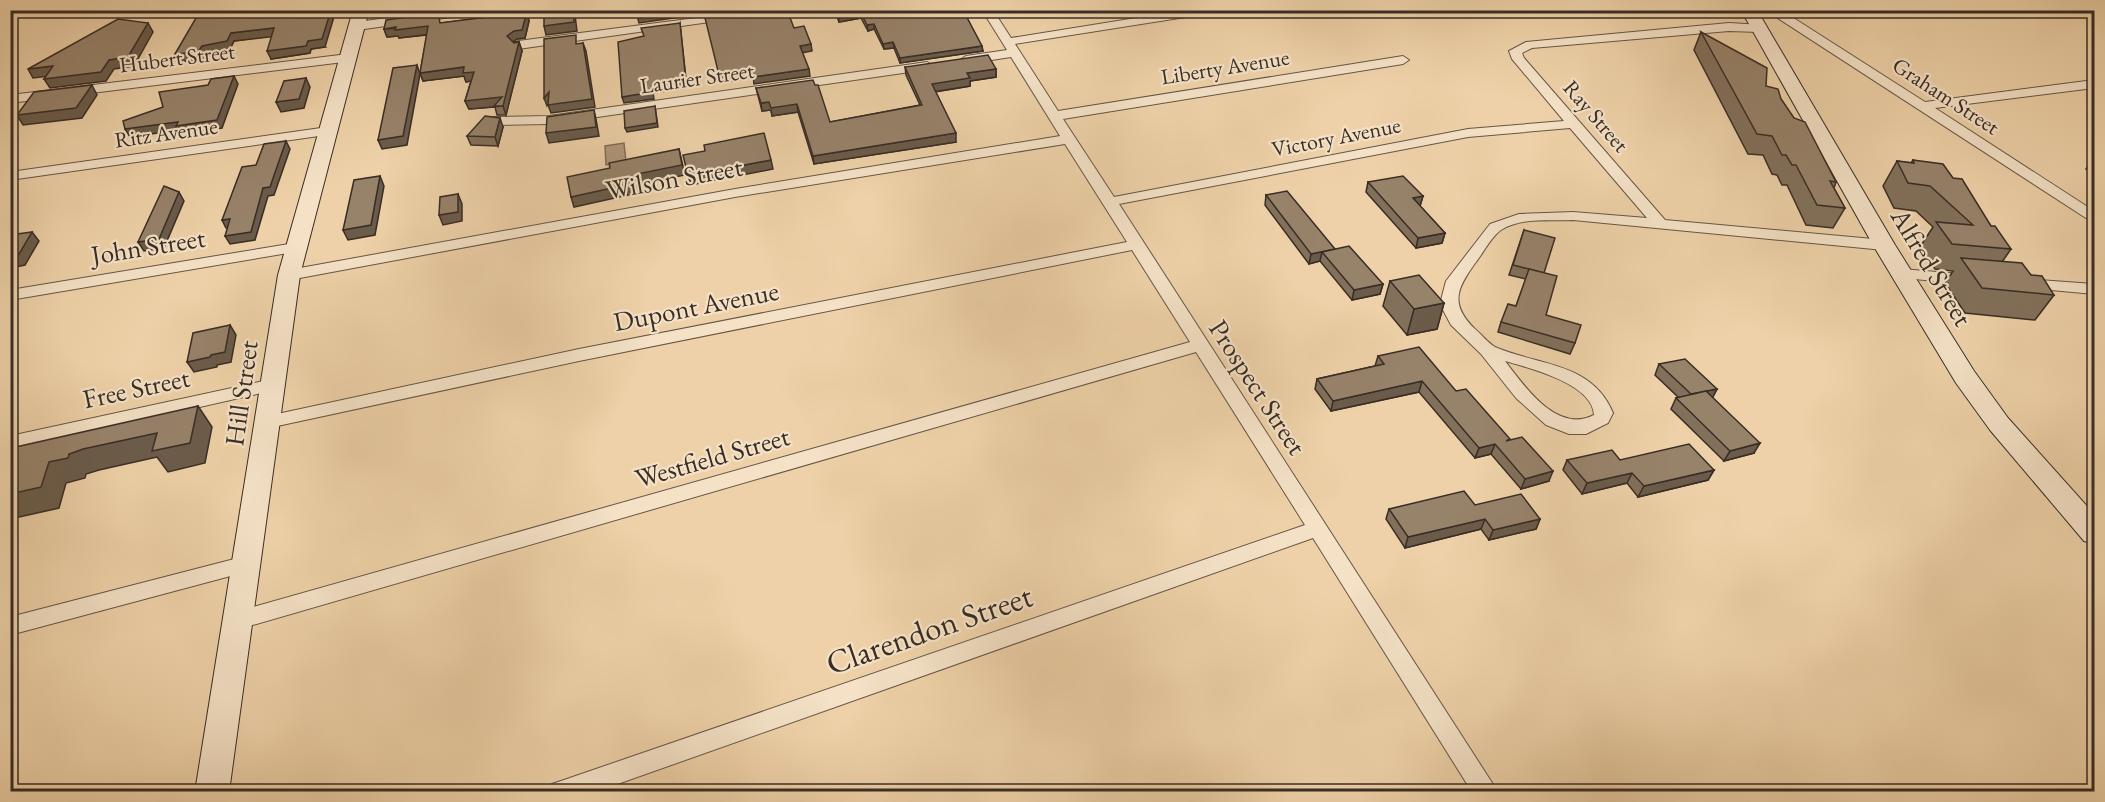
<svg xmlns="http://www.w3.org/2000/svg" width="2105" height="802" font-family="'EB Garamond',serif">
<rect width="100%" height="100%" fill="#eed1a8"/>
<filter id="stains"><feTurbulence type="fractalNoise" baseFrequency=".00333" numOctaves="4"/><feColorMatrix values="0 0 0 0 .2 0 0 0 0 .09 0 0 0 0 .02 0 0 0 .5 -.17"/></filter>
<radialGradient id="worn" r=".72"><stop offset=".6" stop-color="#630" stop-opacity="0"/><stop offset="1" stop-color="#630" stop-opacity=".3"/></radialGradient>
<path fill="#b0997c" stroke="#806e5a" stroke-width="1.5" d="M624,143L626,162L606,165L605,146Z"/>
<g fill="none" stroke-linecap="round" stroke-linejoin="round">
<g stroke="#665646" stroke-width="2">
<g id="street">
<path d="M449,10H485L480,13L357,30L351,26L357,22Z"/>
<path d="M982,10H993L1011,38L1186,10H1216L1211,13L1015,44L1058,111L1403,56L1409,60L1403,64L1063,119L1114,197L1468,129L1564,121L1512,59L1509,51L1526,42L1729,23L1763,25L1765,28L1759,32L1729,31L1532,48L1522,53L1524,58L1665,220L1884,240L1892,245L1884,250L1573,220C1551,221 1521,217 1501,230C1492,236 1483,253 1476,262C1457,288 1449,304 1475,329C1481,334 1488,343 1495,347C1539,366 1592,362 1613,413L1608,423L1586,434H1569L1546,425L1516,398L1481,354L1451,325L1443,310L1441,300L1446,281L1490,224L1519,214L1573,212L1647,218L1570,128L1468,137L1119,204L1498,792H1472L1313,538L595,792H549L552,784L561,781L1305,525L1196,352L239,629L231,626L228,620L231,614L239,611L1190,342L1132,250L579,361L268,428L262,427L259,422L262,417L268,416L579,349L1127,242L1065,144L735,197L289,280L281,275L289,270L735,189L1060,136L1011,57L966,64L960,60L966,56L1007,50ZM1505,361C1530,368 1593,384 1594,415C1557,434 1525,387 1505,361Z"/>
<path d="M1769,10H1821L1792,17L1925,102L2094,80V88L1935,108L2094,211V221L2089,220L1776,17Z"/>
<path d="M727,14L733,17L731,19L518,49L512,45L518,41Z"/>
<path d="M348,54L354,58L352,61L10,103V95Z"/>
<path d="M927,62L933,66L931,69L549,124L492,125L485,121L492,117L549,116Z"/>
<path d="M328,127L335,131L333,134L10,180V172Z"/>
<path d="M295,243L300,245L303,248L300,251L10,300V290Z"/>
<path d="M1902,269L1972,275L1980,280L1972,285L1896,277L1894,274Z"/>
<path d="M2026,279L2094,284V294L2020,287L2018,284L2020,281Z"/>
<path d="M273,379L279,381L282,385L279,389L10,450V436Z"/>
<path d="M246,556L253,558L256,564L253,570L10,635V617Z"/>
</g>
</g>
<g stroke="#382d26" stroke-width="2">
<g id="secondary">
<path d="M353,10H369L300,275L229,792H195L278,275Z"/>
<path d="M1741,10H1757L1895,245L1974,371L2008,418L2094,514V544L2084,541L1990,430L1956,383L1873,245Z"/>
</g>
</g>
<use href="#street" fill="#f4e1c6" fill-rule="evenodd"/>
<use href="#secondary" fill="#f4e1c6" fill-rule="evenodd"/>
</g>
<g fill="#82705b" stroke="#382d26" stroke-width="1.5">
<path d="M218,10H247L246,12L325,47L311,49L310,53L271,59L272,36L234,41L230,49L206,53L202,59L179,62L225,14Z"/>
<path d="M834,10H963L983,51L900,63L894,48L884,49L874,29L868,31L861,18L839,22Z"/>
<path d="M527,12L529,21L525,38L517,39L513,42H519L522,51L506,115H497L495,107L469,109L465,101L471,81L466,82L464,76L423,81L420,73L427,35L399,38L398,36L387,37L384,29L441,23Z"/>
<path d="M1701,32L1781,99L1836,182L1834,188L1845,208L1833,228L1806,225L1787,185H1782L1777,175L1772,174L1763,155L1748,154L1694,50Z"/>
<path d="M905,67L996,69V77L970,81V86L935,92L956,142L814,164L798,112L772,116L771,110L762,111L756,88L830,122L920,105L906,75Z"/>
<path d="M503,127L498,146L471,145L467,136Z"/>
<path d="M2094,156V174L2086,169Z"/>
<path d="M1913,160L1953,178L1991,226L2011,249L2002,262L2031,275L2054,295L2035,320L1965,313L1945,283L1953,271L1935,269L1920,247L1933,227L1916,211L1894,208L1883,186L1897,161L1911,163Z"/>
<path d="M1368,182L1423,196L1420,206L1445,233L1442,243L1416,248L1366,192Z"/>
<path d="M1266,195L1335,249L1383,284L1380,294L1352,300L1320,261L1309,264L1265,205Z"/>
<path d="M1524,230L1544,273L1546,315L1575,343L1570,354L1498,332L1501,322L1516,306L1526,279L1509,275Z"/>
<path d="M1390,281L1444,303L1437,329L1407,335L1383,306Z"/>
<path d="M1378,356L1456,391L1510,440L1549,481L1521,489L1491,454L1475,458L1419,392L1331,411L1315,389L1317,379L1375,366Z"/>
<path d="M1659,364L1717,389L1712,398L1754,453L1724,461L1671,409L1676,398H1679L1655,375Z"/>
<path d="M1567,460H1620L1714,470L1708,480L1638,497L1627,483L1582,494L1563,470Z"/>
<path d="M1475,505L1540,519L1536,529L1489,540L1481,529L1405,548L1386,519L1389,509Z"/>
</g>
<g fill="#6a5b4a" stroke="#382d26" stroke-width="1.5">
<path d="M331,10H336L325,47L311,49L310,53L271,59L267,51L308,41Z"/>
<path d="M391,10H437L392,15Z"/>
<path d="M573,10H574L575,15L577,31L546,35L544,26Z"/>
<path d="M674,10H679L680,17L639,23L637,15Z"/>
<path d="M702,10H729L703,14Z"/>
<path d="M527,12L529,21L525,38L517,39L510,44L507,36Z"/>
<path d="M861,13V18L839,22V16Z"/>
<path d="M148,23L153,32L134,66L114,69L106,81L50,88L44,79L109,60Z"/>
<path d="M680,23L687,88L653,93L654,99L624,103L622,97L652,86Z"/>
<path d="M874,24V29L868,31L867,25Z"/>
<path d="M428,26L431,34L399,38L398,36L387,37L384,29Z"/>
<path d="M274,28L278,36L234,41L230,49L206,53L202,59L179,62L175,54L202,46L231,33Z"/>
<path d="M519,42L522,51L506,115L503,106L469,109L465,101Z"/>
<path d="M893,42L894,48L884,49L883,44Z"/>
<path d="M583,43L586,51L595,107L551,113L548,105Z"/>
<path d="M811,44L812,51L801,53L800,46Z"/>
<path d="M982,46L983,51L900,63V58Z"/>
<path d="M417,65L420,74L407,145L382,149L378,140Z"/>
<path d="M53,66L59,75L33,78L28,69Z"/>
<path d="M464,67L474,72L477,80L466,82L464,76L423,81L420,73Z"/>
<path d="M809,69L810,76L754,84L753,77Z"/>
<path d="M996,69V77L970,81V86L932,92V84L967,73Z"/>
<path d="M751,71L752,78L721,83L719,75Z"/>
<path d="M234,76L238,84L222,128L181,134L179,130L130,137L125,129Z"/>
<path d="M306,78L310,87L304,108L281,112L276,102Z"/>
<path d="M92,85L97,95L82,118L23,125L17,115Z"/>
<path d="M549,92L552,101L547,106L544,98Z"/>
<path d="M769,102L797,104L798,112L772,116L771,110L762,111L761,103Z"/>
<path d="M655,106L658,127L627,132L625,128Z"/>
<path d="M594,110L596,119L599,136L549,143L546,133Z"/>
<path d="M500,118L503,127L498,146L495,137Z"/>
<path d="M956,133V142L814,164L813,156Z"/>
<path d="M286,141L290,149L274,195L268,196L255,240L230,244L225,236L263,188Z"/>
<path d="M679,149L685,175L640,184L642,192L574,207L571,197L637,174Z"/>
<path d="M771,160L773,169L691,185L688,176Z"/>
<path d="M380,176L384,186L375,235L348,240L343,230Z"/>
<path d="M179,192L184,201L164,248L144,251L138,242Z"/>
<path d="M458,194L462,204V221L443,225L439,215Z"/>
<path d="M1423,196L1420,206L1413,198Z"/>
<path d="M230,219L235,227L226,228L222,220Z"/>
<path d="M32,232L39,241L25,265L10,268V257Z"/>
<path d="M1445,233L1442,243L1416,248L1418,238Z"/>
<path d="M1335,249L1322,252L1320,261L1309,264L1311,254Z"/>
<path d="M1383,284L1380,294L1352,300L1354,290Z"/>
<path d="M1444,303L1437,329L1407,335L1414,309Z"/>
<path d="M230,325L236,335L231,362L217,365V367L194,372L187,362L211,355Z"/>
<path d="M10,381L17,389L10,408Z"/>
<path d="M1422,381L1419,392L1331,411L1333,401Z"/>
<path d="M1717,389L1712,399L1691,394Z"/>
<path d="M198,406L212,427L205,463L168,472L157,457L99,470L86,474L85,478L66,483L59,508L10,519V494L49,462L69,454Z"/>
<path d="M1760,443L1754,453L1724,461L1730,451Z"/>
<path d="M1495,444L1491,454L1475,458L1479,448Z"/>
<path d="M1714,470L1708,480L1638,497L1644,486Z"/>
<path d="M1553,471L1549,481L1521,489L1525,479Z"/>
<path d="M1632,473L1627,483L1582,494L1587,483Z"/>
<path d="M1485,519L1481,529L1405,548L1408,537Z"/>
<path d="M1540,519L1536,529L1489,540L1493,530Z"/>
</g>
<g fill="#97826a" stroke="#382d26" stroke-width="1.5">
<path d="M230,10H241V13L259,10H331L322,39L308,41L306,46L267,51L274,28L231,33L227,41L202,46L198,52L175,54L196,18L234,12Z"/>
<path d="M544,10H573L574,22L544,26Z"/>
<path d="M636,10H674L637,15Z"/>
<path d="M761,10H787L794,28L804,26L811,44L800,46L809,69L753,77L751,71L719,75L705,18Z"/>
<path d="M836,10H963L982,46L900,58L893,42L883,44L874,24L867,25L861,13L839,16Z"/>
<path d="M527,12L522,30L514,31L507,36L514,43L519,42L503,106H494L502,97L465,101L474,72L463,73L464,67L420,73L428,26L395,30L396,27L384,29L386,20L438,13L440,23Z"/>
<path d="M118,19L148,23L128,57L109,60L101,72L44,79L53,66L28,69Z"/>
<path d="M680,23L686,82L652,86V92L622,97L618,42L644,36L641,28Z"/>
<path d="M1701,32L1767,68L1766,86L1778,89L1781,99L1794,118L1805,122L1836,182L1830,181L1845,208L1817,205L1796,165H1792L1786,155H1782L1772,136L1757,134Z"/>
<path d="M576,35V44L583,43L592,99L548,105L549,92L544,98V39Z"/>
<path d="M988,55L996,69L967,73L970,78L932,84L956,133L813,156L797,104L771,108L769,102L761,103L756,88L813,80L815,85H818L830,122L922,105L905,67Z"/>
<path d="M417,65L403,136L378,140L393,68Z"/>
<path d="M234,76L217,120L176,126L178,122L125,129L123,121L163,107L159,92L208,85L211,79Z"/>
<path d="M306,78L299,99L276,102L284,81Z"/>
<path d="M92,85L76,108L17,115L34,92Z"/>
<path d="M655,106L657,123L625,128L624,111Z"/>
<path d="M594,110L596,127L546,133L547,117Z"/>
<path d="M485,116L500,118L495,137L467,136Z"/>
<path d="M764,133L771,160L688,176L683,155L705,151L704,145Z"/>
<path d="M286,141L270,187L263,188L251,232L225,236L230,219L222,220L242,167L256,165L264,144Z"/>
<path d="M679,149L682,165L637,174L639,182L571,197L567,177L610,168L609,163Z"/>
<path d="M1913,160L1943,164L1953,178L1962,179L1991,226H1995L2011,249L1952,244L1936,222L1973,225L1930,186L1908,183L1897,161L1914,163Z"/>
<path d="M380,176L371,225L343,230L354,180Z"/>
<path d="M1403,176L1423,196L1413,198L1445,233L1418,238L1368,182Z"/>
<path d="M164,186L179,192L159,239L138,242Z"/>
<path d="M1287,191L1335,249L1311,254L1266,195Z"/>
<path d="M458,194V212L439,215L440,197Z"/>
<path d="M1524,230L1555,238L1544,273L1513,265Z"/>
<path d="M32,232L18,256L10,257V235Z"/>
<path d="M1349,246L1383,284L1354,290L1322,252Z"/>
<path d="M1961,258L2022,263L2031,275L2042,276L2054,295L1982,288Z"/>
<path d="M1529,269L1557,276L1546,315L1581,325L1575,343L1501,322L1508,304L1516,306Z"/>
<path d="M1419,275L1444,303L1414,309L1390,281Z"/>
<path d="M230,325L225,352L211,355L210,357L187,362L193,333Z"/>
<path d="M1419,347L1456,391L1466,389L1510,439L1506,441L1522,437L1553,471L1525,479L1495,444L1479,448L1422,381L1333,401L1317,379L1384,364L1378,356Z"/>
<path d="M1685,359L1717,389L1691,394L1659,364Z"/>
<path d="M1706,391L1760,443L1730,451L1676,398Z"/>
<path d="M198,406L190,443L152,451L157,433L83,449L69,454L68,458L49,462L41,487L10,494V461L16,447Z"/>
<path d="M1689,444L1714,470L1644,486L1632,473L1587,483L1567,460L1612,450L1620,460Z"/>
<path d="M1464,491L1475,505L1521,494L1540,519L1493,530L1485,519L1408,537L1389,509Z"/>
</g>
<g text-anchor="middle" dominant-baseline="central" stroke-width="4.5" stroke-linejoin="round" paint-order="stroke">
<g font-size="22" fill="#382d26" stroke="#f4e1c6">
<text transform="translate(177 58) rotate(-7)">Hubert Street</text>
<text transform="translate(1225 67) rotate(-9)">Liberty Avenue</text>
<text transform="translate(697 78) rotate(-8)">Laurier Street</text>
<text transform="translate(1946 96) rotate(33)">Graham Street</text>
<text transform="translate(1596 116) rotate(49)">Ray Street</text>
<text transform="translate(166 133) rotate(-8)">Ritz Avenue</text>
<text transform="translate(1336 137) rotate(-11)">Victory Avenue</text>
</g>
<g font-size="27" fill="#382d26" stroke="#f4e1c6">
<text transform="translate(674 178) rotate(-10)">Wilson Street</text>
<text transform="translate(148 246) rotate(-9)">John Street</text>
<text transform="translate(1932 267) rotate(59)">Alfred Street</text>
<text transform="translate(696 306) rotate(-11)">Dupont Avenue</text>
<text transform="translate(1258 387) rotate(57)">Prospect Street</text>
<text transform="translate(136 388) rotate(-12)">Free Street</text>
<text transform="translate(241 393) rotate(-82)">Hill Street</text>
<text transform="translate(712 457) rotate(-16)">Westfield Street</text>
</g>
<g font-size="33" fill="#382d26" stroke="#f4e1c6">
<text transform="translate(929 629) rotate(-19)">Clarendon Street</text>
</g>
</g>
<rect width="2105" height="802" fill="none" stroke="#eed1a8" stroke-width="36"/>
<rect x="12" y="12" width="2081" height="778" fill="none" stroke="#382d26" stroke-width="3"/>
<rect x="18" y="18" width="2069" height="766" fill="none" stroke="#382d26" stroke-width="1.5"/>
<rect width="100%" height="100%" filter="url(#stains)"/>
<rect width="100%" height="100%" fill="url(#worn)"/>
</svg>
